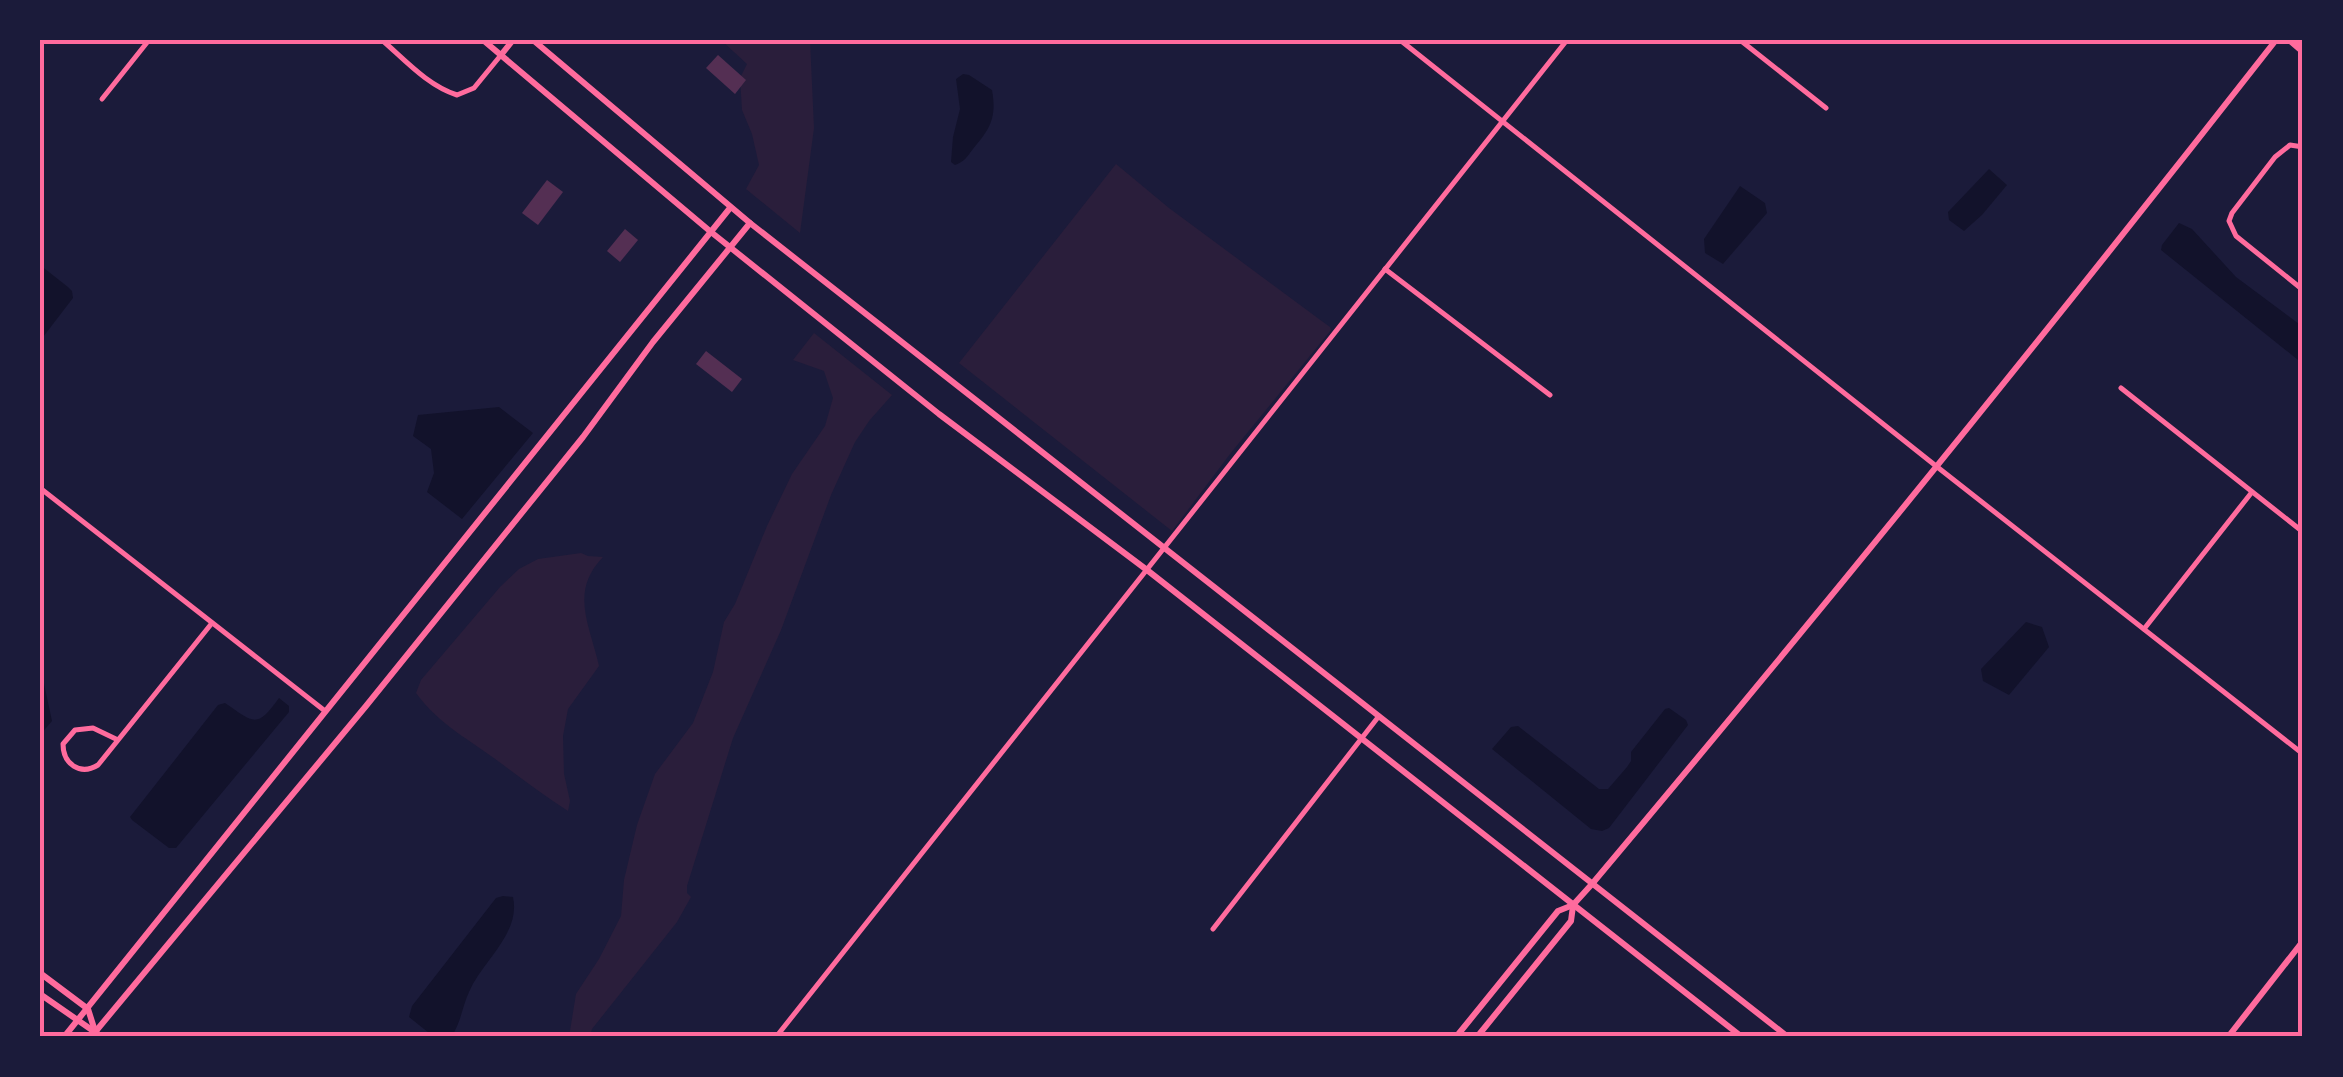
<svg xmlns="http://www.w3.org/2000/svg" width="2343" height="1077" font-family="'Noto Sans',sans-serif">
<rect width="100%" height="100%" fill="#1b1b3a"/>
<g fill="#2a1e3b">
<path d="M721,40H810L814,128L800,233L746,189L759,165L752,134L742,110L740,78L747,64Z"/>
<path d="M1116,164L1169,208L1319,319L1330,327L1331,330L1230,454L1172,531L959,363Z"/>
<path d="M814,333L892,395L869,421L855,442L831,495L781,630L733,738L687,886V893L691,897L677,922L592,1029L590,1037H569L576,994L599,959L621,916L624,880L637,825L655,774L693,723L713,672L724,622L735,604L767,526L792,474L825,426L833,398L824,371L793,360Z"/>
<path d="M581,553L588,556L603,557C569,592 590,625 599,666L568,709L563,736L564,774L570,801L568,811C545,796 524,781 502,764C472,741 439,725 416,693L421,680L500,587L519,569L538,559Z"/>
</g>
<g fill="#12122b">
<path d="M963,74L969,75L992,90C997,118 990,129 973,149C967,157 964,162 955,165L951,162L953,137L960,109L956,79Z"/>
<path d="M1989,169L2007,185L1982,215L1964,231L1949,220L1948,212Z"/>
<path d="M1740,186L1765,203L1767,213L1723,264L1705,253L1704,239Z"/>
<path d="M2179,223L2192,229L2236,277L2303,327V364L2161,250L2162,245Z"/>
<path d="M40,265L68,287L72,291L73,298L40,341Z"/>
<path d="M499,407L533,433L462,519L427,492L434,473L431,449L413,436L418,415Z"/>
<path d="M2026,622L2042,627L2049,647L2009,695L1983,681L1981,669Z"/>
<path d="M40,677L43,679L52,721L40,735Z"/>
<path d="M279,698L289,706V712L176,848H169L132,820L130,817L218,705L225,703C254,723 257,729 279,698Z"/>
<path d="M1669,708L1686,720L1688,725L1609,828L1602,831L1591,829L1492,749L1511,727L1518,726L1599,789H1608L1627,767L1631,761V752L1665,709Z"/>
<path d="M503,896L513,897C521,934 482,961 469,992C462,1007 461,1023 451,1037H434L409,1017L412,1006L496,898Z"/>
</g>
<g fill="#542f53">
<path d="M718,55L746,80L735,94L706,68Z"/>
<path d="M547,180L563,192L538,225L522,213Z"/>
<path d="M625,229L638,240L620,262L607,251Z"/>
<path d="M706,351L742,379L732,392L696,364Z"/>
</g>
<g fill="none" stroke-linecap="round" stroke-linejoin="round">
<g stroke="#ff6b9d" stroke-width="5">
<path d="M382,40C405,60 428,86 457,95L474,88L501,55"/>
<path d="M1400,40L1936,466L2303,754"/>
<path d="M1740,40L1826,108"/>
<path d="M102,99L149,40"/>
<path d="M2303,147L2290,145L2275,157L2232,213L2229,221L2236,236L2303,290"/>
<path d="M1385,269L1550,395"/>
<path d="M2121,388L2303,532"/>
<path d="M40,488L325,711"/>
<path d="M2144,629L2252,492"/>
<path d="M118,740L93,728L75,730L63,744C63,764 80,776 98,765L212,623"/>
<path d="M1213,929L1379,716"/>
<path d="M776,1037L1567,40"/>
</g>
<g stroke="#ff6b9d" stroke-width="6">
<path d="M2289,40L2303,52"/>
<path d="M501,55L513,40"/>
<path d="M40,973L88,1009L95,1031"/>
<path d="M40,994L102,1037"/>
<path d="M64,1037L730,208"/>
<path d="M91,1037L366,706L583,437L653,342L750,223"/>
<path d="M1456,1037L1558,911L1573,905L1592,884C1825,607 2053,325 2276,40"/>
<path d="M1477,1037L1571,921L1573,906"/>
<path d="M2228,1037L2303,941"/>
</g>
<g stroke="#ff6b9d" stroke-width="6">
<path d="M483,40L711,232L939,414L1147,570L1742,1037"/>
<path d="M533,40L750,223L1788,1037"/>
</g>
</g>
<rect width="2343" height="1077" fill="none" stroke="#1b1b3a" stroke-width="85"/>
<rect x="42" y="42" width="2258" height="992" fill="none" stroke="#ff6b9d" stroke-width="4"/>
</svg>
